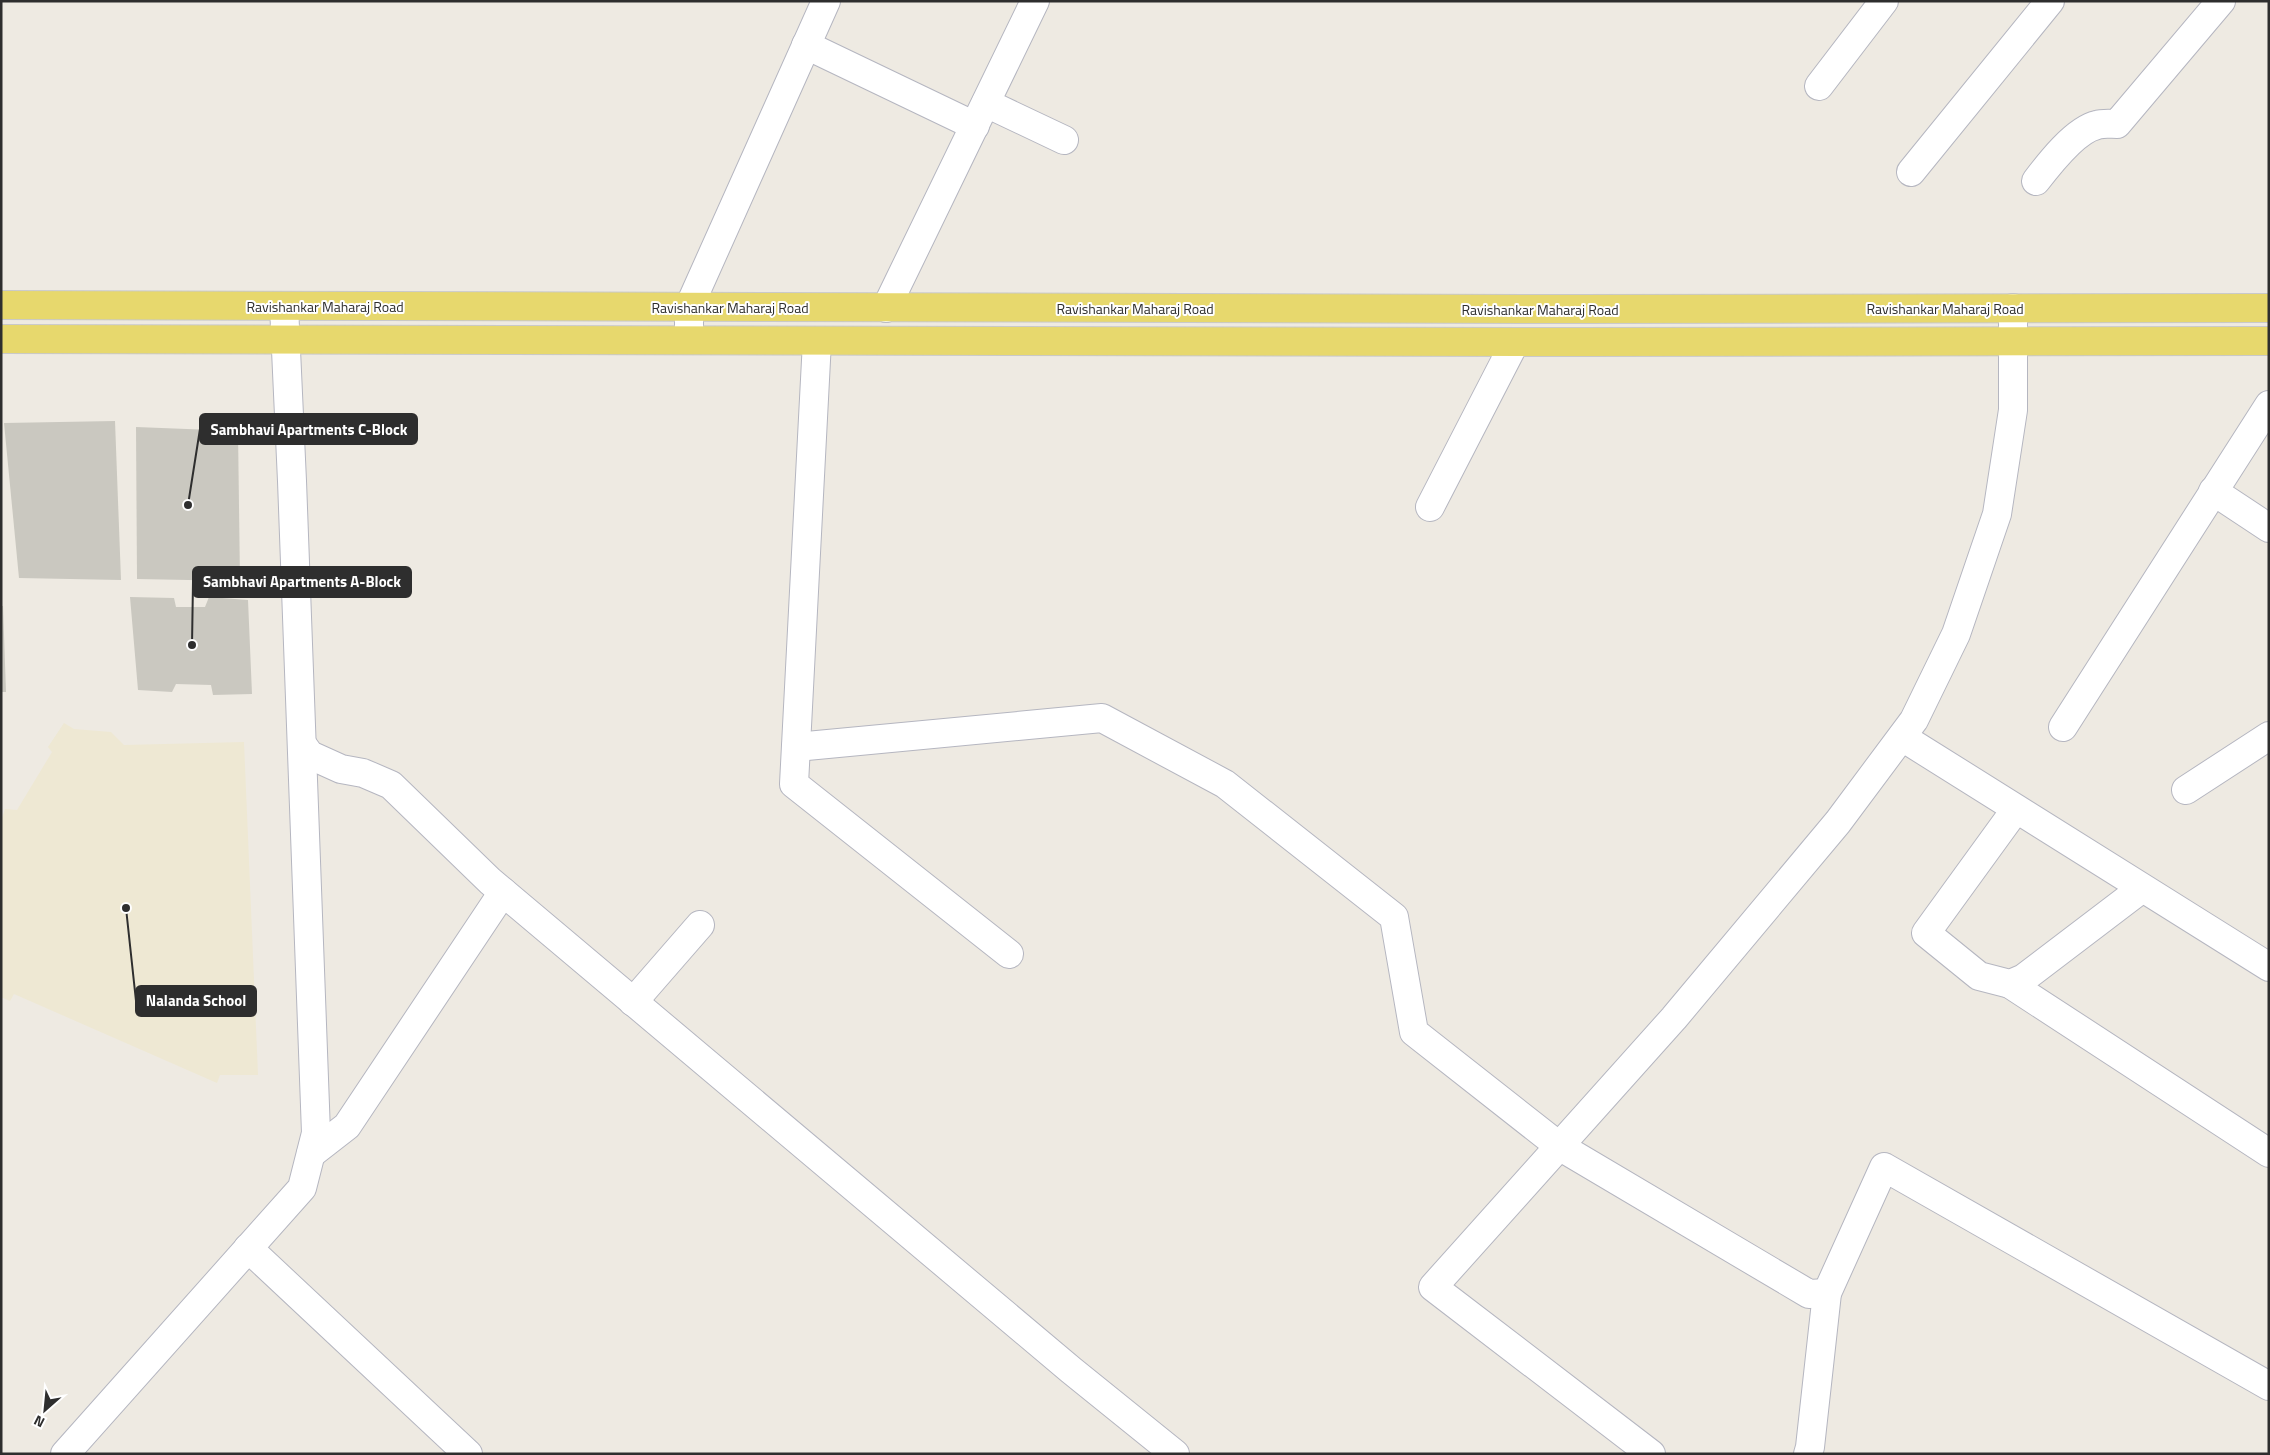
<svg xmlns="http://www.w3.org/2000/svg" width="2270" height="1455" font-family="'Titillium Web',sans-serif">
<rect width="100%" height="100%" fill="#eeeae2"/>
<path fill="#eee8d3" d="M64,723L74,729L111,732L124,745L244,742L258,1075H220L217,1083L14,994L10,1001L1,997V821L5,809L17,810L52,752L48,747Z"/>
<g fill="#cac8c0">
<path d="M115,421L121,580L19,578L4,423Z"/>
<path d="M136,427L238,431L240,581L137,579Z"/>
<path d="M130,597L174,598L176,607H205L209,597L248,600L252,694L213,695L211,685L176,684L172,692L138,690Z"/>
<path d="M1,606H3L6,692H1Z"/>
</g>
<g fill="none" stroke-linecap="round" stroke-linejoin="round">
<g stroke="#b5b6c0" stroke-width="30">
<g id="minor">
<path d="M806,45L975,126"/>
<path d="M1819,86L1884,1"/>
<path d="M986,103L1064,140"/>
<path d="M1911,172L2050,1"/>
<path d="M2036,181C2049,164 2075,130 2097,125C2103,123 2111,124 2117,124L2221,1"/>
<path d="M886,308L1035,1"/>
<path d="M689,340V307L826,1"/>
<path d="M817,341L794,784L1009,954"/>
<path d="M2213,491L2269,528"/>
<path d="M1430,507L1515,342"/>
<path d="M2063,727L2269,405"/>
<path d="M1902,737L2269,967"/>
<path d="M302,744L310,755L341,769L363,773L391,785L490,881L1071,1370L1175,1454"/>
<path d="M796,747L1102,718L1225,784L1394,917L1414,1032L1559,1146L1809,1294L1827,1293"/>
<path d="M2186,790L2269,736"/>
<path d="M2016,809L1926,933L1979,976L2010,984L2024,978L2141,889"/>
<path d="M2010,984L2269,1153"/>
<path d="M633,1002L700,925"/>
<path d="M311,1154L347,1126L503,892"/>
<path d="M248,1248L468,1454"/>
<path d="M65,1454L302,1188L316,1133L292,481L284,306"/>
<path d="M1651,1454L1433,1287L1674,1018L1838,822L1914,720L1956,634L1997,514L2013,410V308"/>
<path d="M1808,1454L1810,1447L1827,1293L1884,1167L2269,1386"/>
</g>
</g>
<g stroke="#c9c9c9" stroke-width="30">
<g id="major">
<path d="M1,305L1570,309L2269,308"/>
<path d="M1,339L1570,342L2269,341"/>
</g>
</g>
<use href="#minor" stroke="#fff" stroke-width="28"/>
<use href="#major" stroke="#e7d86d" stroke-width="28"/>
</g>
<g text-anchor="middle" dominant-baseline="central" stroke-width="4" stroke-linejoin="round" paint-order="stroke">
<g font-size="14" fill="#2e2e2e" stroke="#fff">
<text x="325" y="306">Ravishankar Maharaj Road</text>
<text x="730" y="307">Ravishankar Maharaj Road</text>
<text x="1135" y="308">Ravishankar Maharaj Road</text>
<text x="1945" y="308">Ravishankar Maharaj Road</text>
<text x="1540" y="309">Ravishankar Maharaj Road</text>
</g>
</g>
<path fill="none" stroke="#2e2e2e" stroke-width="2" d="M188 505L200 429M192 645L193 582M126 908L136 1001"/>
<g fill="#2e2e2e" stroke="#fff" stroke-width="2">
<circle cx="188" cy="505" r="5"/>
<circle cx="192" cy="645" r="5"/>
<circle cx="126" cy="908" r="5"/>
</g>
<g fill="#2e2e2e" stroke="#2e2e2e" stroke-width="2">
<rect x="200" y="414" width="217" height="30" rx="5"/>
<rect x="193" y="567" width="218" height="30" rx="5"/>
<rect x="136" y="986" width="120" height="30" rx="5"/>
</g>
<g font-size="15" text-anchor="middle" font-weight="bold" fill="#fff">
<text x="309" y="435">Sambhavi Apartments C-Block</text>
<text x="302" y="587">Sambhavi Apartments A-Block</text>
<text x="196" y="1006">Nalanda School</text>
</g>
<rect width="2270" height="1455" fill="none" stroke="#2e2e2e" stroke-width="5"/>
<g transform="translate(45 1410) rotate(207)" stroke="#ffffff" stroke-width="4" paint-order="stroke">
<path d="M0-4L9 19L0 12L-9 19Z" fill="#2e2e2e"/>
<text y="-8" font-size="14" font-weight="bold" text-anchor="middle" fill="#2e2e2e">N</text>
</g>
</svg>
